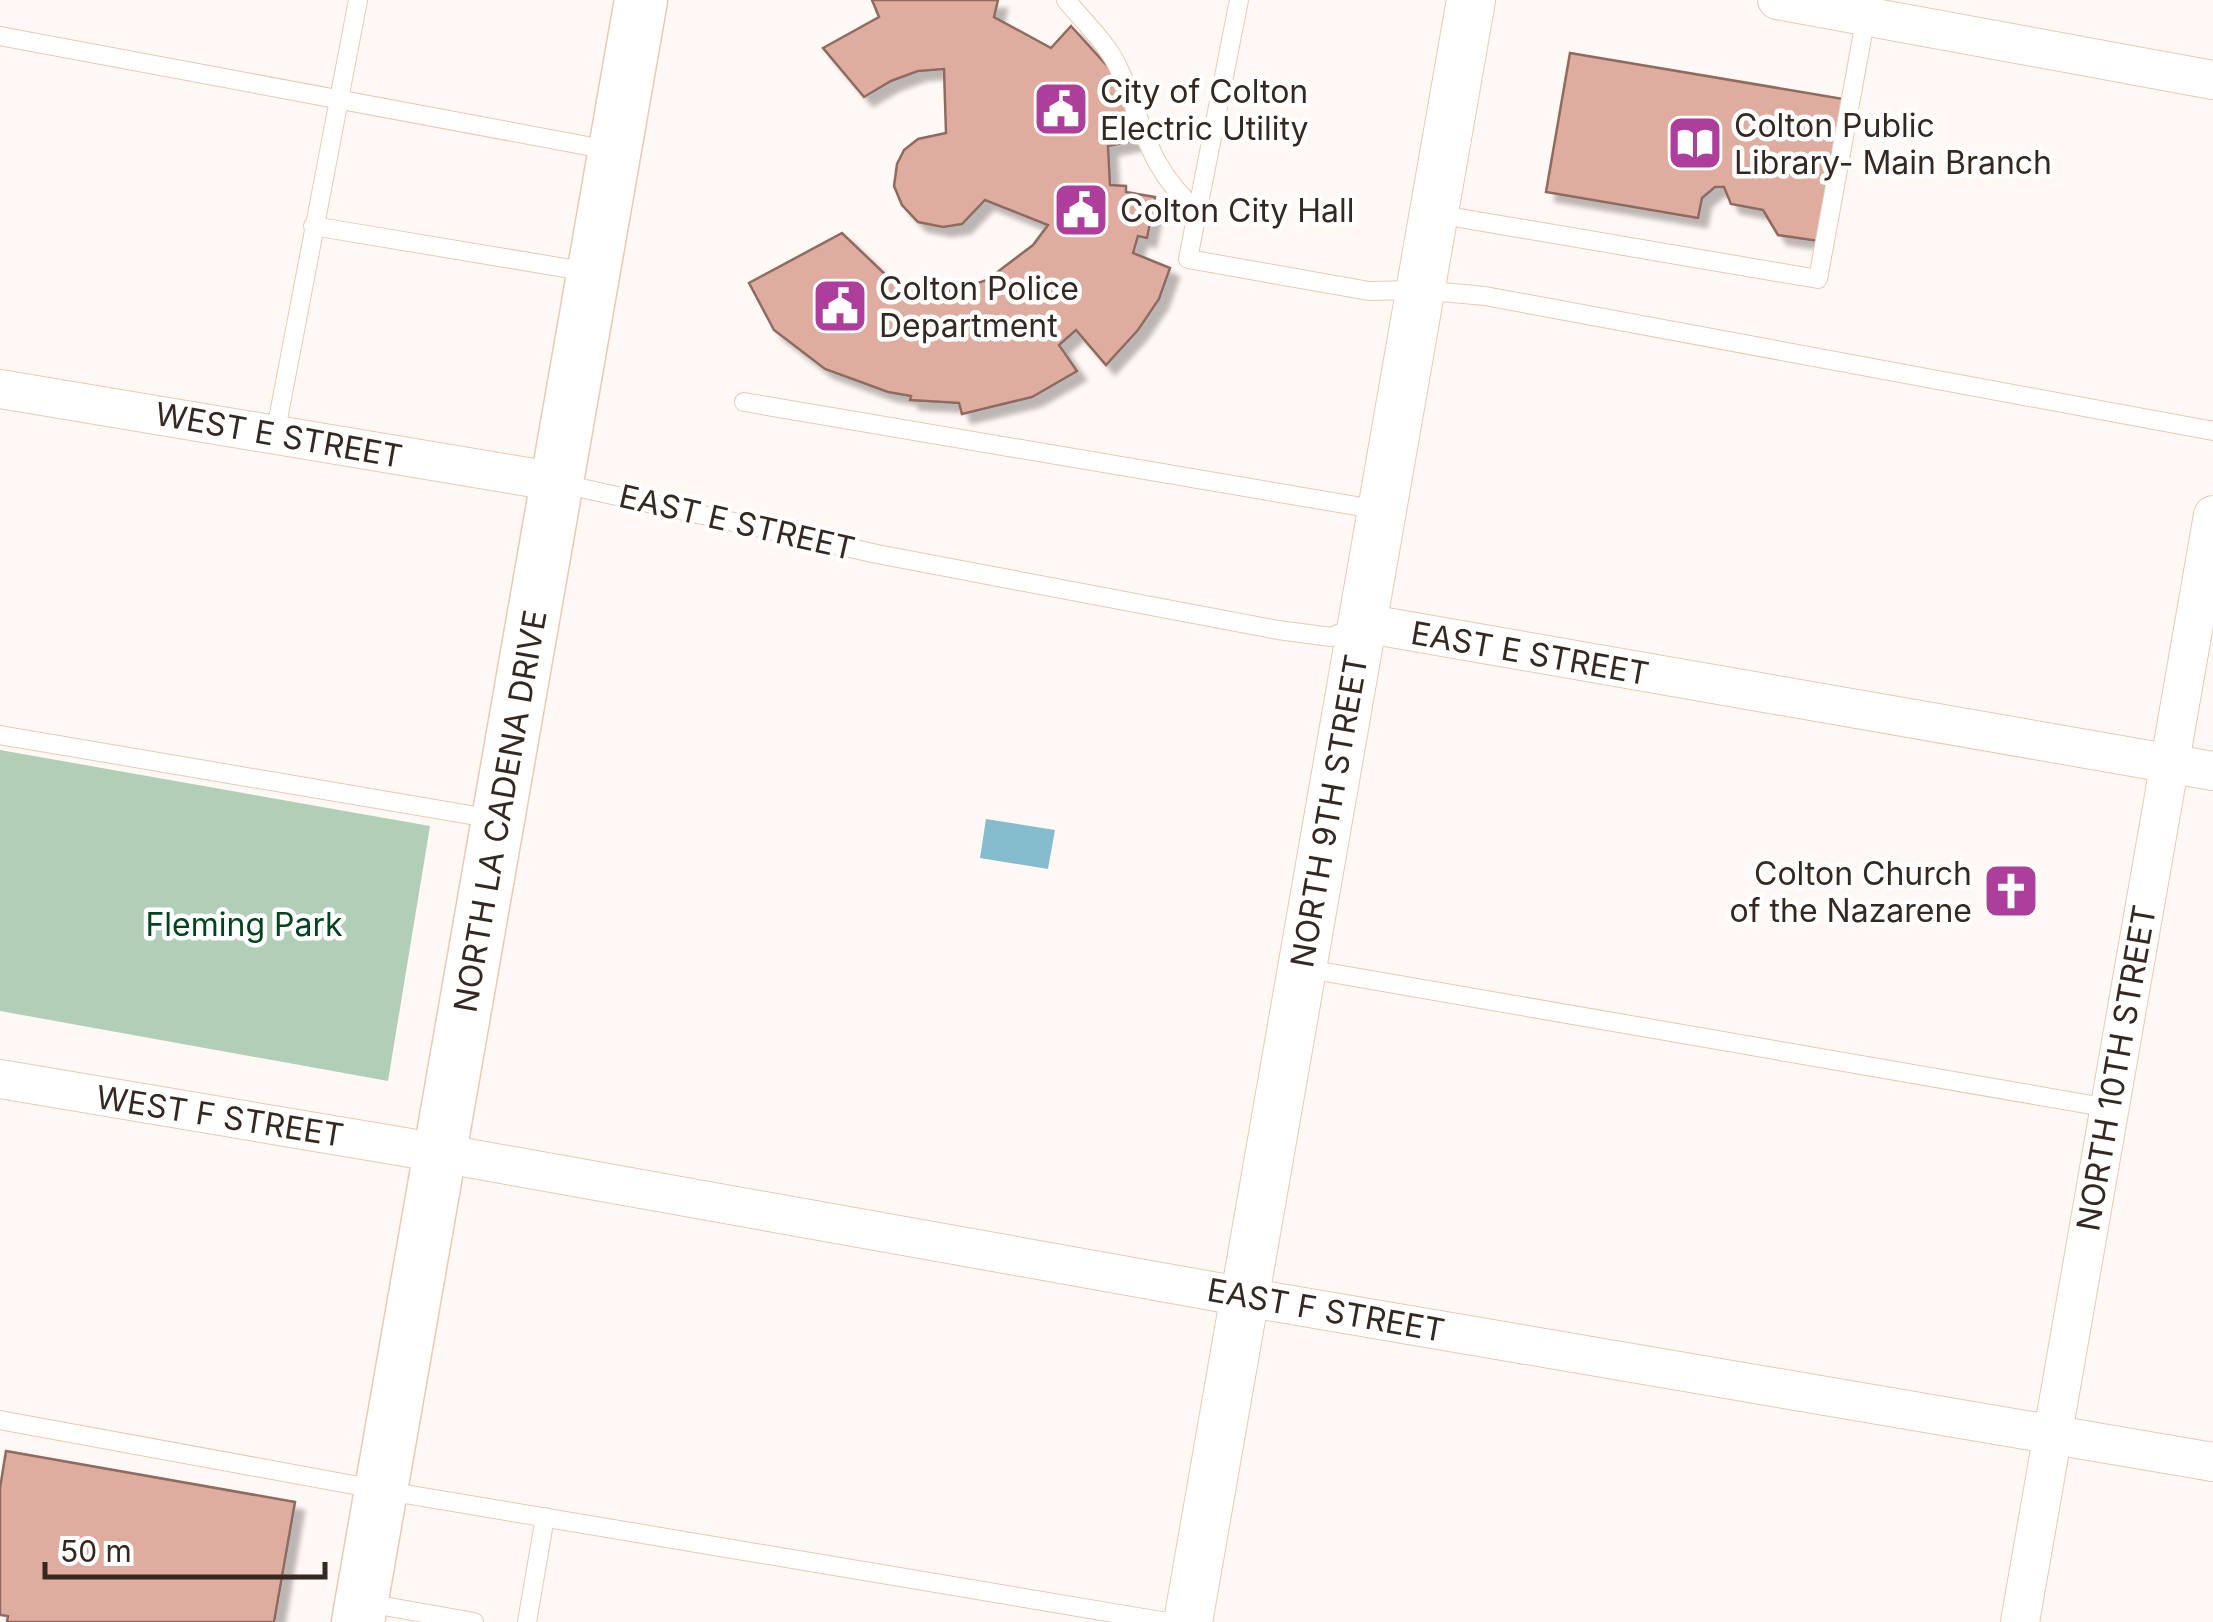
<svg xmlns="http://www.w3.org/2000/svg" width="2213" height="1622" font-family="Inter,sans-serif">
<defs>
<filter id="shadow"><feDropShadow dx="9" dy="9" stdDeviation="2.5" flood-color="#0004"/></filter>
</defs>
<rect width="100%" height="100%" fill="#fff8f4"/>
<path fill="#b1cfb7" d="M0,750L430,826L388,1081L0,1011Z"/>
<path fill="#86bdce" d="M986,819L1055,830L1048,869L980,858Z"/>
<g fill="#dead9f" stroke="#8e6b61" stroke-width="2.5" filter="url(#shadow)">
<path d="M872,0H998L994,17L1051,48L1071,26L1109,68L1126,102L1138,140L1108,146L1110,185L1126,186V192L1155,197L1147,238L1138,236L1133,253L1170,268L1159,299L1138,330L1106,365L1076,330L1059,345L1077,371L1032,397L962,414L959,403L910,400L911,396L888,392L825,369L774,330L749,283L842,233L891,280L935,291L957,290L987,280L1033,245L1048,225L985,200L962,224L943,227L918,222L902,205L894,186L897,164L904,150L918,139L946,133L944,69L918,71L891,81L864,97L823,48L879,17Z"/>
<path d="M1570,53L1843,99L1819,241L1778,235L1763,210L1731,204L1724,187H1715L1702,198L1698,218L1546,192Z"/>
<path d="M6,1451L295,1502L274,1622H7L8,1616L0,1615V1488Z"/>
</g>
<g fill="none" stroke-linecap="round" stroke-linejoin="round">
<g stroke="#ebc9b4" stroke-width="20">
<g id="service">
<path d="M1066,0C1083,21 1108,44 1119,69C1145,126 1146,166 1197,211"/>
<path d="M1239,0L1188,259L1369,291L1420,290L1485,296L2213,431"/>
<path d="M0,36L609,150"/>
<path d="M1436,214L1818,279L1866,16"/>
<path d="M313,226L589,272"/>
<path d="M744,402L1380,510"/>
<path d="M275,435L358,0"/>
<path d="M563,484L877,554L1278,630L1331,637L1355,627"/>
<path d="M0,735L494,819"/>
<path d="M1302,968L2109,1108"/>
<path d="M0,1420L381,1490L1167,1622"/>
<path d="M367,1603L474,1622"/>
<path d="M527,1622L545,1517"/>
</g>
</g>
<g stroke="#ebc9b4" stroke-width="40">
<g id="minor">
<path d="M1777,0L2213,80"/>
<path d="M0,389L558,482"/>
<path d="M1363,623L2213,771"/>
<path d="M0,1079L440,1153L1245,1297L2213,1462"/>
<path d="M2020,1622L2213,515"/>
</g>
</g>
<g stroke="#ebc9b4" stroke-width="50">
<path id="tertiary" d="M1188,1622L1471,0"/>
</g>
<g stroke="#ebc9b4" stroke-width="55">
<path id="secondary" d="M358,1622L641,0"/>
</g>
<use href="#service" stroke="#fff" stroke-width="18"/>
<use href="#minor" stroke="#fff" stroke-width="38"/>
<use href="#tertiary" stroke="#fff" stroke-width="48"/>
<use href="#secondary" stroke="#fff" stroke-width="52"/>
</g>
<defs>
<g id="civic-square" transform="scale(2.875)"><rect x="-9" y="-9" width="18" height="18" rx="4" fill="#ad3e9c" stroke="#fff"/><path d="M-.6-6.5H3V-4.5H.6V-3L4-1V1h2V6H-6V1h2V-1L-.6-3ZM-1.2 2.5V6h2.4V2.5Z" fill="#fff"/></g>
<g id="library-square" transform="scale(2.875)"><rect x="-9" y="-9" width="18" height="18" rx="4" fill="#ad3e9c" stroke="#fff"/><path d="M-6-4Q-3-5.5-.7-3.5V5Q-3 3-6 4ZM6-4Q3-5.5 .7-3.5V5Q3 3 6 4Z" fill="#fff"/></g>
<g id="church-square" transform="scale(2.875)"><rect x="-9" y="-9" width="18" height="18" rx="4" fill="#ad3e9c" stroke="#fff"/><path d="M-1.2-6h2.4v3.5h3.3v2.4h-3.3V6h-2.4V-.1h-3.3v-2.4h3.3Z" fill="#fff"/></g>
</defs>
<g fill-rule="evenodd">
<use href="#civic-square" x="1061" y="109"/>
<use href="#library-square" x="1695" y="143"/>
<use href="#civic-square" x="1081" y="210"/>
<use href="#civic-square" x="840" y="306"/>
<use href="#church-square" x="2011" y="891"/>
</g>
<g text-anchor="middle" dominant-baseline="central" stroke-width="9" stroke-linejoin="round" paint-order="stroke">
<g font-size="32" fill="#352820" stroke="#fff" text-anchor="start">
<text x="1100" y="91">City of Colton<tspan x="1100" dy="37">Electric Utility</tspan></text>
<text x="1734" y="125">Colton Public<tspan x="1734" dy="37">Library- Main Branch</tspan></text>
<text x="1120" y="210">Colton City Hall</text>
<text x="879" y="288">Colton Police<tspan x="879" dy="37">Department</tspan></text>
<text x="1972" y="873" text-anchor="end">Colton Church<tspan x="1972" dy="37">of the Nazarene</tspan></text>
</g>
<g font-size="32" fill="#352820" stroke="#fff">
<text transform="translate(279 435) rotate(10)">WEST E STREET</text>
<text transform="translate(737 522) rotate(13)">EAST E STREET</text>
<text transform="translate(1530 653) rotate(10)">EAST E STREET</text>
<text transform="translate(500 811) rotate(-80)">NORTH LA CADENA DRIVE</text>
<text transform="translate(1329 811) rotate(-80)">NORTH 9TH STREET</text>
<text transform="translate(2116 1068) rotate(-80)">NORTH 10TH STREET</text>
<text transform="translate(220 1116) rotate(9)">WEST F STREET</text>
<text transform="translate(1326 1310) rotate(10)">EAST F STREET</text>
</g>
<g font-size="32" fill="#00441d" stroke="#fff">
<text x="244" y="924">Fleming Park</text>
</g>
</g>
<path d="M45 1562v15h280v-15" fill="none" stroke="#352820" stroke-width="5"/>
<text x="60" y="1562" font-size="30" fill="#352820" stroke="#ffffff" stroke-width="8" paint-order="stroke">50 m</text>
</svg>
